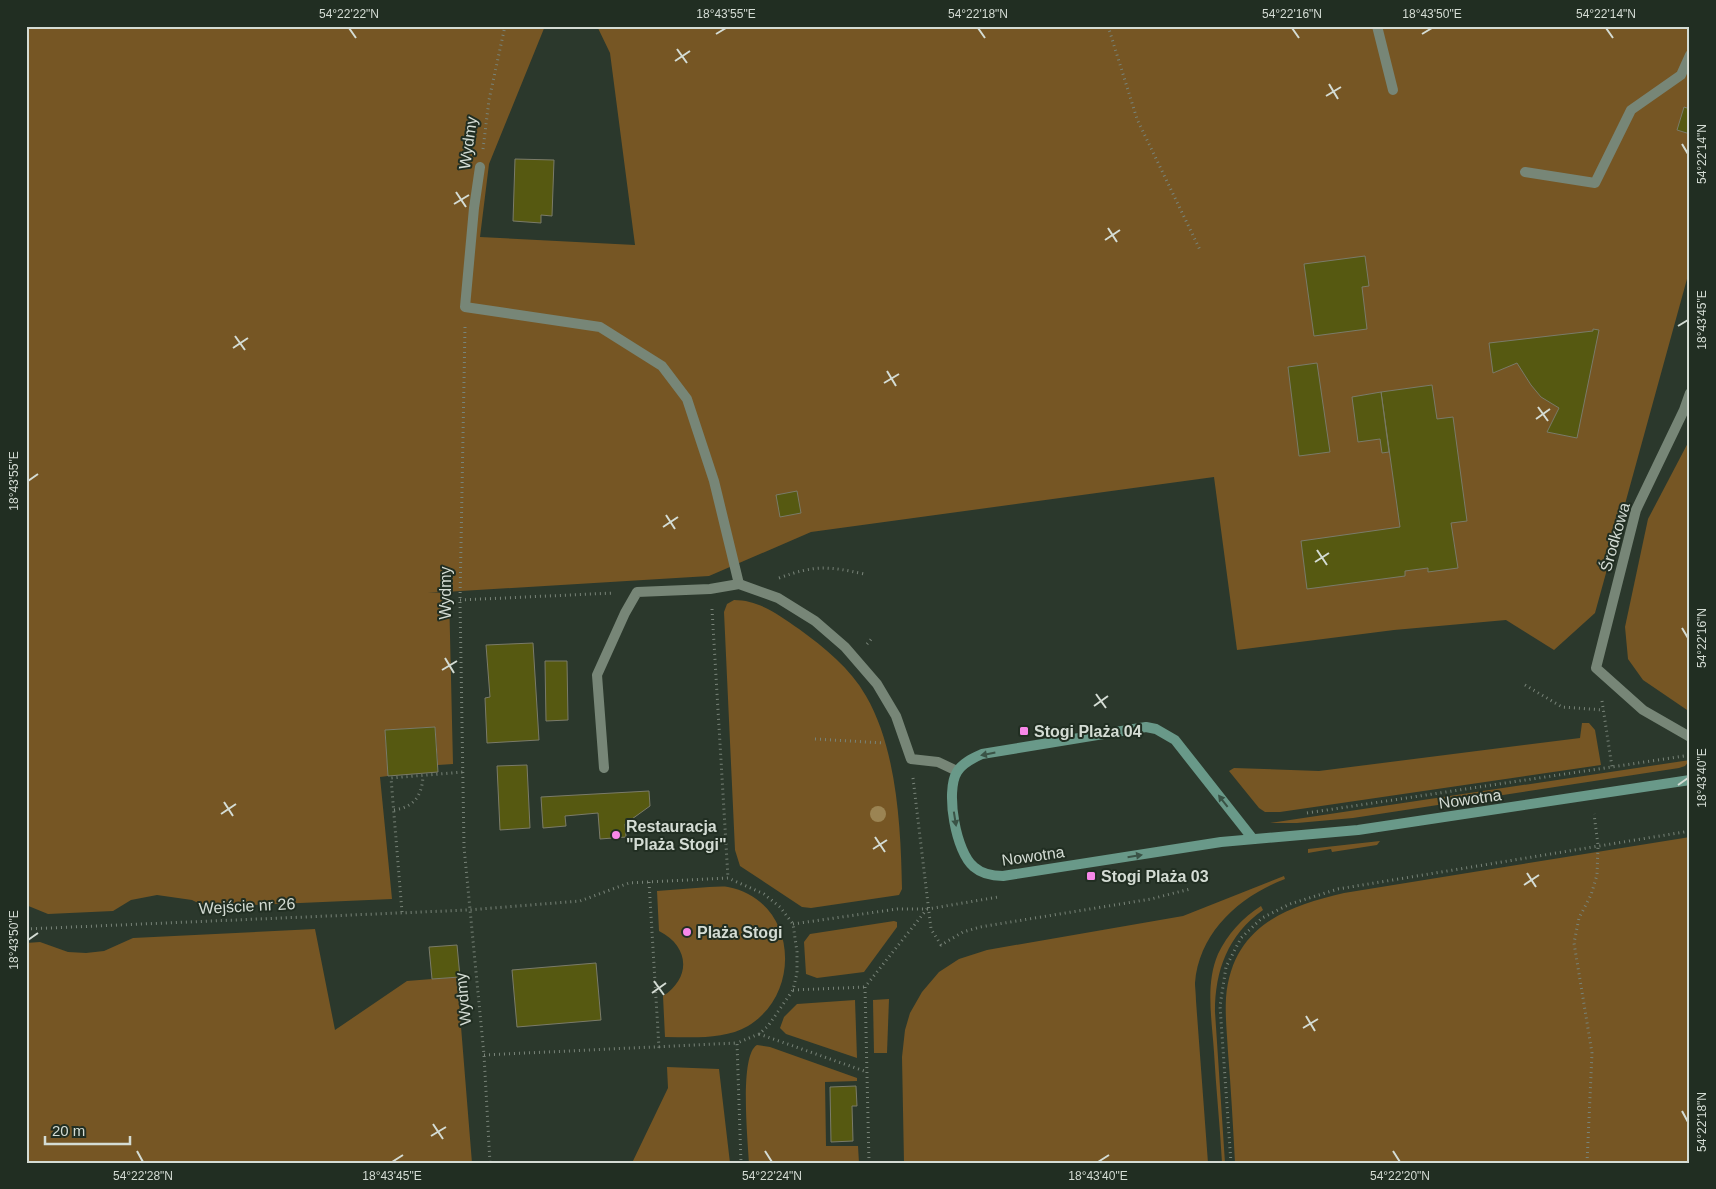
<svg xmlns="http://www.w3.org/2000/svg" width="1716" height="1189" font-family="Arial,sans-serif">
<rect width="100%" height="100%" fill="#2b382c"/>
<g fill="#765624">
<path d="M26,26H545L489,164L480,237L635,245L610,53L597,26H1690V268L1595,613L1554,650L1506,620L1394,630L1237,650L1214,477L811,532L709,576L428,593H449L453,764L438,765L435,727L385,730L388,776L380,777L392,899L206,907L192,900L157,895L131,900L113,911L48,914L26,905Z"/>
<path d="M1690,439V712L1643,680L1628,659L1625,627L1648,519Z"/>
<path d="M734,600C759,600 779,615 799,629C825,648 850,668 866,696C897,749 901,829 902,889L899,895L811,908L802,907L740,866L735,850L724,612L727,604Z"/>
<path d="M1582,723H1589L1595,730L1601,765L1280,812H1265L1259,808L1229,771L1234,768L1319,771L1580,738Z"/>
<path d="M1690,760L1685,766L1679,768L1353,818L1297,823H1270Z"/>
<path d="M1690,837V1163H1235C1233,1126 1231,1089 1228,1052C1227,1034 1225,1016 1226,998C1232,928 1283,907 1344,893Z"/>
<path d="M1380,841L1377,845L1332,852L1331,849L1308,853V849Z"/>
<path d="M1284,876L1285,879C1240,896 1199,932 1195,983C1195,987 1196,995 1196,1001L1208,1163H904L902,1057L905,1030L910,1013L922,992L939,972L959,959L987,950L1183,916Z"/>
<path d="M709,887C715,887 722,886 728,887C796,900 804,992 748,1026C724,1040 692,1037 665,1037L663,996C692,977 689,946 659,931L657,891Z"/>
<path d="M1261,906L1263,910C1228,935 1215,970 1215,1012L1225,1163H1222C1220,1126 1216,1089 1214,1052C1212,1020 1205,984 1218,954C1227,935 1243,917 1261,906Z"/>
<path d="M894,921L897,922V927L864,972L817,978L806,974L804,942L810,934Z"/>
<path d="M315,929L335,1030L407,981L457,977L472,1163H26V943L40,942L68,952L86,953L104,951L133,938Z"/>
<path d="M889,999L887,1053H874L873,1000Z"/>
<path d="M855,1000L857,1058L786,1034L780,1028L784,1017L797,1004Z"/>
<path d="M757,1045L770,1047L857,1078V1081L825,1082L826,1146H858L859,1163H749C748,1142 739,1055 757,1045Z"/>
<path d="M667,1067L719,1069L730,1163H632L668,1088Z"/>
</g>
<g fill="#565911" stroke="#7a7b69">
<path d="M1684,107L1690,109V134L1677,130Z"/>
<path d="M515,159L554,160L552,216L541,215V223L513,221Z"/>
<path d="M1365,256L1369,286L1362,287L1367,329L1314,336L1304,264Z"/>
<path d="M1593,329L1599,330L1577,438L1547,432L1559,408L1541,397L1531,385L1517,363L1493,373L1489,343L1593,331Z"/>
<path d="M1317,363L1330,452L1299,456L1288,367Z"/>
<path d="M1432,385L1437,419L1453,417L1467,521L1451,523L1458,568L1428,572V568L1405,571V576L1307,589L1301,541L1400,527L1381,392Z"/>
<path d="M1381,392L1389,452L1382,453L1380,439L1358,442L1352,397Z"/>
<path d="M797,491L801,513L780,517L776,495Z"/>
<path d="M533,643L539,740L487,743L485,698L490,697L486,645Z"/>
<path d="M545,661H567L568,720L546,721Z"/>
<path d="M435,727L438,772L388,776L385,730Z"/>
<path d="M527,765L530,828L500,830L497,766Z"/>
<path d="M649,791L650,806L625,824L626,837L600,839L598,813L565,816L566,826L543,828L541,797Z"/>
<path d="M457,945L460,977L432,979L429,947Z"/>
<path d="M596,963L601,1020L517,1027L512,970Z"/>
<path d="M856,1086L857,1106H852L853,1141L831,1142L830,1087Z"/>
</g>
<g fill="none" stroke-linecap="round" stroke-linejoin="round">
<g stroke="#788378" stroke-width="3" stroke-dasharray="1 4" stroke-linecap="butt">
<path d="M1108,26L1137,119L1200,250"/>
<path d="M483,149L489,100L505,26"/>
<path d="M465,327L460,600L464,847L484,1055L490,1163"/>
<path d="M779,578C815,565 828,566 864,574"/>
<path d="M460,600L614,593"/>
<path d="M712,609L728,878"/>
<path d="M867,644L873,637"/>
<path d="M1525,685L1562,707L1604,710"/>
<path d="M1602,701L1612,767"/>
<path d="M815,739L884,743"/>
<path d="M913,778L931,929L941,945L963,932L980,927L1151,899L1190,889"/>
<path d="M394,810C414,807 422,796 423,776"/>
<path d="M1307,813L1684,756"/>
<path d="M649,882L659,1048"/>
<path d="M402,912L391,778L463,772"/>
<path d="M793,924L897,909H928L998,897"/>
<path d="M26,929L468,910L580,901L629,883L728,878L764,894L780,907L793,924L797,952V973L793,990L768,1026L759,1034L737,1043L741,1163"/>
<path d="M793,990L865,987"/>
<path d="M759,1034L867,1072"/>
<path d="M484,1055L737,1043"/>
<path d="M869,1163L865,987L927,909"/>
<path d="M1231,1163L1220,1006L1226,967L1241,938L1262,918L1290,904L1338,889L1690,831"/>
<path d="M1587,1163L1592,1053L1574,943L1579,918L1591,895L1597,875L1598,845L1594,814"/>
</g>
<g stroke="#778677" stroke-width="10">
<path d="M1377,26L1393,90"/>
<path d="M480,167L474,208L465,307L600,327L662,366L687,399L714,481L739,584"/>
<path d="M1525,172L1595,183L1631,110L1681,75L1690,55"/>
<path d="M604,768L597,675L625,613L637,592L710,589L739,584L778,598L815,621L845,647L877,684L896,716L911,759L938,762L957,771"/>
</g>
<path stroke="#778677" stroke-width="10" d="M1690,393L1684,410L1636,510L1596,668L1643,710L1690,737"/>
<path stroke="#699989" stroke-width="10" d="M1253,839L1175,740L1156,729L1146,727L982,754C973,758 962,763 957,772C945,791 956,853 974,867C982,874 993,876 1003,876L1221,842L1358,830L1690,780"/>
</g>
<circle fill="#9b8453" cx="878" cy="814" r="8"/>
<defs><path id="oneway-solid" d="M-6-.8H1V-3.2L6.5 0L1 3.2V.8H-6Z" transform="scale(1.25)"/></defs>
<g fill="#3a5346">
<use href="#oneway-solid" transform="translate(988 754) rotate(169)"/>
<use href="#oneway-solid" transform="translate(1223 801) rotate(-128)"/>
<use href="#oneway-solid" transform="translate(955 819) rotate(81)"/>
<use href="#oneway-solid" transform="translate(1135 856) rotate(-9)"/>
</g>
<path fill="none" stroke="#d4dcd4" stroke-width="2" d="M349,28L356,38M978,28L985,38M1292,28L1299,38M1606,28L1613,38M716,34L726,28M1422,34L1432,28M677,49L687,63M675,61L690,51M1329,84L1338,99M1326,96L1341,87M1682,144L1688,154M456,192L466,207M454,204L469,195M1108,228L1117,242M1105,240L1120,230M1678,326L1688,320M235,336L245,350M233,348L248,338M887,371L896,386M884,383L899,374M1538,407L1548,421M1536,419L1550,409M28,481L38,474M666,515L675,529M663,527L678,517M1317,550L1327,565M1315,562L1329,553M1682,628L1688,638M445,658L454,673M442,670L457,661M1096,694L1106,708M1094,706L1108,696M1678,785L1688,778M224,802L233,816M221,814L236,804M875,837L885,852M873,849L887,840M1527,873L1536,887M1524,885L1539,875M28,940L38,933M654,981L664,995M652,993L666,983M1306,1016L1315,1031M1303,1028L1318,1019M1682,1111L1688,1122M433,1124L443,1139M431,1136L446,1127M137,1151L143,1162M765,1151L772,1162M1393,1151L1400,1162M392,1162L403,1155M1098,1162L1109,1155"/>
<g fill="#f888e9" stroke="#212e22" stroke-width="2">
<rect x="1019" y="726" width="10" height="10" rx="2.5"/>
<circle cx="616" cy="835" r="5"/>
<rect x="1086" y="871" width="10" height="10" rx="2.5"/>
<circle cx="687" cy="932" r="5"/>
</g>
<g text-anchor="middle" dominant-baseline="central" stroke-width="4" stroke-linejoin="round" paint-order="stroke">
<g font-size="16" fill="#d4dcd4" stroke="#212e22">
<text transform="translate(468 143) rotate(-82)">Wydmy</text>
<text transform="translate(1615 537) rotate(-74)">Środkowa</text>
<text transform="translate(445 593) rotate(-90)">Wydmy</text>
<text transform="translate(1470 799) rotate(-8)">Nowotna</text>
<text transform="translate(1033 856) rotate(-8)">Nowotna</text>
<text transform="translate(247 906) rotate(-3)">Wejście nr 26</text>
<text transform="translate(463 999) rotate(-96)">Wydmy</text>
</g>
<g font-size="16" font-weight="bold" fill="#d4dcd4" stroke="#212e22" text-anchor="start">
<text x="1034" y="731">Stogi Plaża 04</text>
<text x="626" y="826">Restauracja<tspan x="626" dy="18">"Plaża Stogi"</tspan></text>
<text x="1101" y="876">Stogi Plaża 03</text>
<text x="697" y="932">Plaża Stogi</text>
</g>
</g>
<rect width="1716" height="1189" fill="none" stroke="#212e22" stroke-width="55"/>
<path d="M45 1136v8h85v-8" fill="none" stroke="#d4dcd4" stroke-width="2.5"/>
<text x="52" y="1136" font-size="15" fill="#d4dcd4" stroke="#212e22" stroke-width="4" paint-order="stroke">20 m</text>
<rect x="28" y="28" width="1660" height="1134" fill="none" stroke="#d4dcd4" stroke-width="2"/>
<g font-size="12" text-anchor="middle" fill="#d4dcd4">
<text x="349" y="18">54°22'22"N</text>
<text x="726" y="18">18°43'55"E</text>
<text x="978" y="18">54°22'18"N</text>
<text x="1292" y="18">54°22'16"N</text>
<text x="1432" y="18">18°43'50"E</text>
<text x="1606" y="18">54°22'14"N</text>
<text transform="translate(1702 154) rotate(-90)" y="4">54°22'14"N</text>
<text transform="translate(1702 320) rotate(-90)" y="4">18°43'45"E</text>
<text transform="translate(14 481) rotate(-90)" y="4">18°43'55"E</text>
<text transform="translate(1702 638) rotate(-90)" y="4">54°22'16"N</text>
<text transform="translate(1702 778) rotate(-90)" y="4">18°43'40"E</text>
<text transform="translate(14 940) rotate(-90)" y="4">18°43'50"E</text>
<text transform="translate(1702 1122) rotate(-90)" y="4">54°22'18"N</text>
<text x="143" y="1180">54°22'28"N</text>
<text x="392" y="1180">18°43'45"E</text>
<text x="772" y="1180">54°22'24"N</text>
<text x="1098" y="1180">18°43'40"E</text>
<text x="1400" y="1180">54°22'20"N</text>
</g>
</svg>
